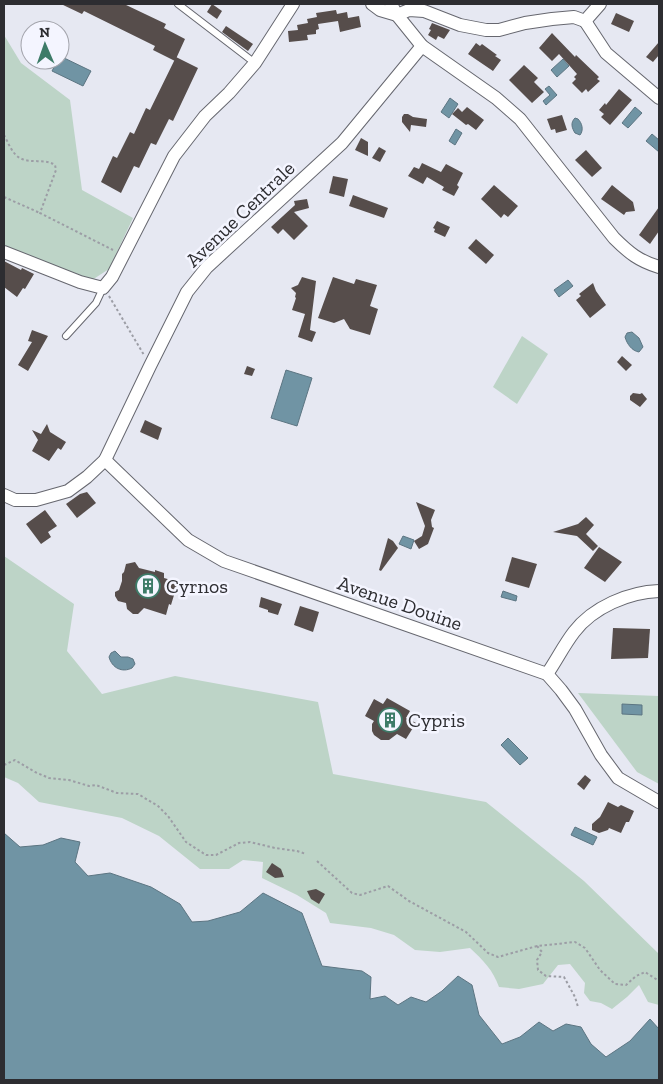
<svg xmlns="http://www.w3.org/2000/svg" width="663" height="1084" font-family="'Zilla Slab',serif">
<rect width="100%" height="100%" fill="#e6e8f2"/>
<g fill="#bdd4c7">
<path d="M4,35L21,63L70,100L82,190L133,218L109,269L92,280L4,246Z"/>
<path d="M522,336L548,354L517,404L493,387Z"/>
<path d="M4,556L74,604L67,651L102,694L175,676L318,702L333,774L486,802L584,881L659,954V1005L648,1002L639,985L627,997L612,1009L601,1003L590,1001L584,993L585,983L570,964L558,965L543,984L519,989L499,987C493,970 483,960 470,948L440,952L415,950L394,935L371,928L330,923L326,913L297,895L262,878L263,862L243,860L229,869H200L159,836L122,818L39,802L18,783L4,777Z"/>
<path d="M578,693L659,696V784L637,772Z"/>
</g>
<g fill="#7094a4" stroke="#5c7582">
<path d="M60,56L91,71L83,86L52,71L58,60H60Z"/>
<path d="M563,59L569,66L557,77L551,70Z"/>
<path d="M549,86L557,95L546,105L543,101L550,95L545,89Z"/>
<path d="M450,98L458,104L449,118L441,112Z"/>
<path d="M635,107L642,113L628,128L622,123Z"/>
<path d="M575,118L578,119C582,123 584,130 580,135L575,133C572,128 570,123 575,118Z"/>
<path d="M456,129L462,133L455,145L449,141Z"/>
<path d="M652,134L659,140V152L646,141Z"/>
<path d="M568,280L573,286L559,297L554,290Z"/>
<path d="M632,332L639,338L643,347L639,352C632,351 627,344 625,337L627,333Z"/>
<path d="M286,370L312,378L297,426L271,418Z"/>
<path d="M403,536L414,540L411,549L399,544Z"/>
<path d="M503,591L517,596L516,601L501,597Z"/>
<path d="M115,651L121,657H128L133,659L135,664L132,668C122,673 112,668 109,657L111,653Z"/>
<path d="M622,704L642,705V715L622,714Z"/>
<path d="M508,738L528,758L520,765L501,745Z"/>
<path d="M575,827L597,837L593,845L571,835Z"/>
<path d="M4,833L20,847L43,845L61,838L80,842L75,862L88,876L110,873L151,887L180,904L192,922L208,921L240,912L263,893L302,913L322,966L362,971L371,977L370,999L385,996L398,1005L411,997L426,1002L442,991L458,976L472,985L479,1015L502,1044L520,1037L539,1022L553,1031L566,1024L581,1027L591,1044L606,1057L630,1041L650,1019L659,1029V1080H4Z"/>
</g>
<g fill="#564d4b">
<path d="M61,4H124L166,24L164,28L185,39L175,61L153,50L155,46L84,11L82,14Z"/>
<path d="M212,4L222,11L217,19L207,12Z"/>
<path d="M336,10L338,18L337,14L347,12L348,18L359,16L361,27L340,32L338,21L318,24L319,29L316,30V34L307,35L308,40L289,42L288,31L298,30L297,25L308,23L307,19L317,17L316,13Z"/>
<path d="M616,13L634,21L629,32L611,24Z"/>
<path d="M432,23L450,30L444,39L438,36L436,40L428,35L431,30L429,29Z"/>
<path d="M226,26L253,44L248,51L222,32Z"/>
<path d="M552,33L575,57L576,55L599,77L597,79L600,81L588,92L586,89L582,93L572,83L576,79L574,77L577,74L559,54L552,61L539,48Z"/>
<path d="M659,42V55L653,62L646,57Z"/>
<path d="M476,43L480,46L482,44L497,55L495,56L501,60L493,71L468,54Z"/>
<path d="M176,57L198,68L173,121L169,119L156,145L151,143L139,168L134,166L121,193L101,182L113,156L117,158L130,132L134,134L146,108L150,110Z"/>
<path d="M524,65L538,78L534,82L544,92L532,103L509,80Z"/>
<path d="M619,89L632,100L610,125L601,117L604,114L599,110L605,103L606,105Z"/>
<path d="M467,107L484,120L476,130L468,124L466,125L452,114L458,108L462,112Z"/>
<path d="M404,114H408L413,117L427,119L426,127L411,125L410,132L402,122V117Z"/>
<path d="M562,115L567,130L556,133L555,129L551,130L547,119Z"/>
<path d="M361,138L368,142V156L355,150Z"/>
<path d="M379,147L386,151L380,162L372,158Z"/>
<path d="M586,150L602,168L592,177L575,160Z"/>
<path d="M422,163L441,172L446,164L463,173L457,185L459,187L454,196L442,190L444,187L427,177L423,184L408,176L414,167L419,169Z"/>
<path d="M333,176L348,179L344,197L329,193Z"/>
<path d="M494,185L518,206L508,217L504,214L501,218L481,199Z"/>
<path d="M612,185L633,202L635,211L626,212L624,215L601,199Z"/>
<path d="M353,195L388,208L384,218L349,206Z"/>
<path d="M307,199L309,208L294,212L308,226L294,240L283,229L278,234L271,227L295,205L294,201Z"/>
<path d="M659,207V231L650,244L639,235Z"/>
<path d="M437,221L450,227L445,237L434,232L435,229L433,228Z"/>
<path d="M476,239L494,255L486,264L468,248Z"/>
<path d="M4,261L21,270L22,268L34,274L25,289L23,288L17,297L4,287Z"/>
<path d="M302,277L316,281L310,330L316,332L312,342L298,337L305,314L292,310L296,298L295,297L296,293L291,288L298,285Z"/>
<path d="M333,277L354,284L356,279L377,285L370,306L378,309L370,335L350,329L344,319L334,323L318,318Z"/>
<path d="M593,283L596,291L606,305L590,318L576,300L581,296L579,294Z"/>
<path d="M32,330L48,336L28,371L18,365L32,342L28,341Z"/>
<path d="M622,356L632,365L626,371L617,362Z"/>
<path d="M247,366L255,369L252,376L244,374Z"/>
<path d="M633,393L640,394L642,393L647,399L640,407L630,400V396Z"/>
<path d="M145,420L162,428L158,440L140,432Z"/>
<path d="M47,424L50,432L66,442L61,450L58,448L49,461L32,451L38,440L32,430L41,434Z"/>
<path d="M87,492L96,503L77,518L66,504L80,494Z"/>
<path d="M416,502L435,510L431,520L432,527L434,528L428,544L419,549L414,541L422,536L425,526Z"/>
<path d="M45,510L57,526L48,532L51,537L41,544L26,524Z"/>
<path d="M586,517L594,525L586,534L598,546L593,551L577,536L553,532L578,524Z"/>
<path d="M388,538L393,541L398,548L381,571L379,570Z"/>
<path d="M599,547L622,562L605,582L584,568Z"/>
<path d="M512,557L537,564L529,588L505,581Z"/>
<path d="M135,562L139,568L155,572V570L164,573V578L178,582L171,605L169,604L166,615L144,608L138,614H133L127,609L126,603L118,601L115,596V592L119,590L122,581V574L124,572L126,564Z"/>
<path d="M261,597L282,604L278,615L268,612V610L259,607Z"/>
<path d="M300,606L319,612L313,632L294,625Z"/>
<path d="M613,628L650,629L648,658L611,659Z"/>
<path d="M387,698L410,711L406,718L416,723L406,739L397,734L389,740H381L374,735L372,731V724L374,721L365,716L374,699L383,704Z"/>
<path d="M585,775L591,780L584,790L577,784Z"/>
<path d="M608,802L618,807L621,805L634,811L629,822H626L621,833L609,828L608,830L599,833L592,830V824L600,817Z"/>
<path d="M272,863L281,869L284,877L275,878L266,872Z"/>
<path d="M316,889L325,894L319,904L311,899L307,891Z"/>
</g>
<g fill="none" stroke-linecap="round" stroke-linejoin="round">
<g stroke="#66676f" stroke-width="8">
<g id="lane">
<path d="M178,4L255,63"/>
<path d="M66,336L96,303L103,288"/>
</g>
</g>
<g stroke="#66676f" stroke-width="14">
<g id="street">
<path d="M372,4L380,10L397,15"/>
<path d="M391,4L397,15L422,46L496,98L520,119L614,238C629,253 639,261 659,267"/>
<path d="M397,15L409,10L424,11L460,25L486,30H499L525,23L552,19L574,17L585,21"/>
<path d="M585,21L606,53L659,98"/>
<path d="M585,21L600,4"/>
<path d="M4,252L80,282L103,288L112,277L174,156L205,116L229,93L255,63L293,4"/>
<path d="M105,460L188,540L224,561L547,674L561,690L575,709L601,755L618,778L659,802"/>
<path d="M4,495L15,500H36L68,491L87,477L105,460L150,366L187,292L207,267L342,143L422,46"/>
<path d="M547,674C556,661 564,645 574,632C593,607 629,592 659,591"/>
</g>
</g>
<g stroke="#9c9da5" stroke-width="2" stroke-dasharray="2.5 2.5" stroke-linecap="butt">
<path d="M4,135C8,142 12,154 20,158C31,164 44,158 55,165L56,170L40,213L113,250"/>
<path d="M4,197L40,213"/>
<path d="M109,296L144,355"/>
<path d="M4,765L15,760L35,772L49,778L69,780L89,786L96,785L117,793L138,794L158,806L168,816L186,842L206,855H216L239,843L250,842L275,848L297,851L306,854"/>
<path d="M317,861L352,893L360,895L388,886L409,901L466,932L488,953L498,957L537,946L575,942L585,948L600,970L615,984L626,985L636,976L645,972L659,981"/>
<path d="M537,946L542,952L537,960L538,970L546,976L564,977L575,997L578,1007"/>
</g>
<use href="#lane" stroke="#fff" stroke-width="6"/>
<use href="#street" stroke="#fff" stroke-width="12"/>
</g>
<defs>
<g id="building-ring" transform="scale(1.25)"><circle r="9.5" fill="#f4f5ff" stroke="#3d7b68" stroke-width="1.5"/><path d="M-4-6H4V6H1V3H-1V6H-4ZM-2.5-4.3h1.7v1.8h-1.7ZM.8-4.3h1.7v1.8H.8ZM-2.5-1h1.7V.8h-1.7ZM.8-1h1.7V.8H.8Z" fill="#3d7b68"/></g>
</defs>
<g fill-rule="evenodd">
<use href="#building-ring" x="148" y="586"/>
<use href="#building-ring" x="390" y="720"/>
</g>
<g text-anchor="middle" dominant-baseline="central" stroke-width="5" stroke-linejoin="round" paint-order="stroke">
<g font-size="20" fill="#2d2d31" stroke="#f4f5ff">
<text transform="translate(240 214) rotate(-44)">Avenue Centrale</text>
<text transform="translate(400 603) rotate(19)">Avenue Douine</text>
</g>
<g font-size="20" fill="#2d2d31" stroke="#f4f5ff" text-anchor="start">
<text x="166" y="586">Cyrnos</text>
<text x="408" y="720">Cypris</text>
</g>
</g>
<rect width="663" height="1084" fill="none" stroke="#2d2d31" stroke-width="10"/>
<g transform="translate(45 45) rotate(358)"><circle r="24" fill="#f4f5ff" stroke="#a4a5ad"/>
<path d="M0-4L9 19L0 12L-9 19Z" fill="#3d7b68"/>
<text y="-8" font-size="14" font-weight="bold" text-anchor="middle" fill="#2d2d31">N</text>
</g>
</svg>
